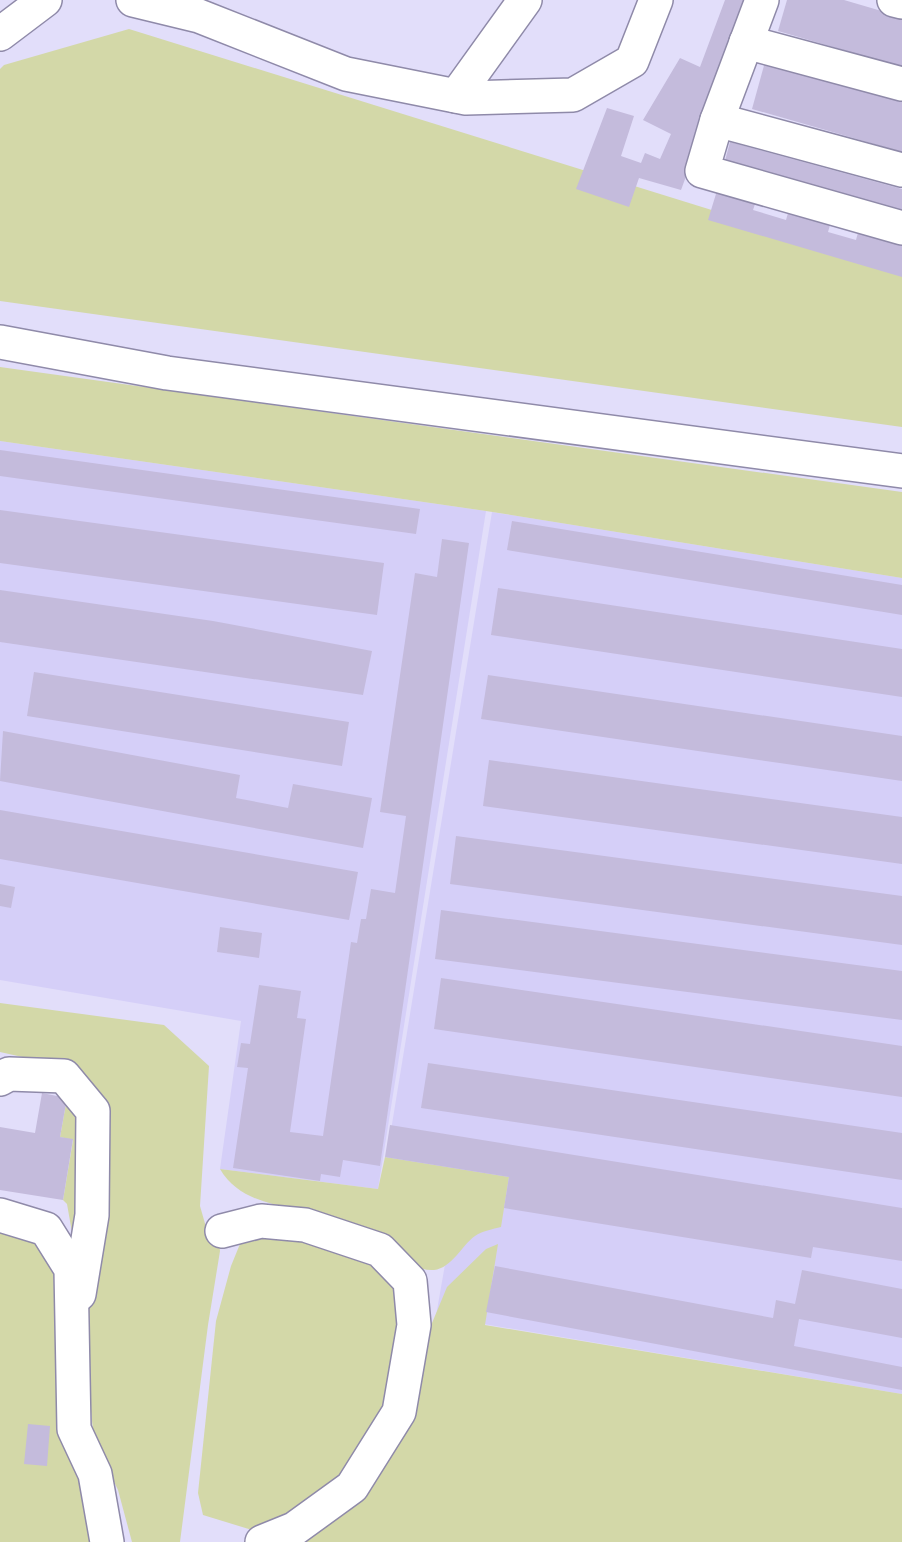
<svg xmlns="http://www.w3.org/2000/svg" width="902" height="1542" font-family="Lato,sans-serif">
<rect width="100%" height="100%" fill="#e2defa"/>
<g fill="#d5cff8">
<path d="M0,441L486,511L378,1189L220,1169L241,1021L0,980Z"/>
<path d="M492,512L902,578V1394L436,1316L461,1173L386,1161Z"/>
</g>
<g fill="#d3d8a8">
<path d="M129,29L902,269V427L0,301V69L4,65Z"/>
<path d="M0,367L902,492V578L486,511L0,441Z"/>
<path d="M0,1003L164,1025L209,1066L200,1206L206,1227L219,1244L220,1251L208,1325L180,1542H132L118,1490L94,1440L73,1238L67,1204L63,1200L73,1140L60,1137L67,1098L63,1066L0,1052Z"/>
<path d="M385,1157L509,1177L501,1227C493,1229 482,1231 475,1236C462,1245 452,1268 434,1270C408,1272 360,1234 336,1223C295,1203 244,1210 220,1169L378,1189Z"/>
<path d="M0,1227L32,1237L59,1271L72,1446L96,1542H0Z"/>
<path d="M276,1229L367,1260L395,1278L406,1308L387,1395L375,1430L350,1477L289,1517L252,1530L203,1515L198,1493L216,1321L231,1266L244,1234Z"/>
<path d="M498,1244L485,1325L902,1394V1542H291L310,1527L427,1335L447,1287L486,1249Z"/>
</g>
<g fill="#c4bbdc">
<path d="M725,0H751L681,190L639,178L629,207L576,189L607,108L634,116L621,156L641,163L645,153L660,159L671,134L643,120L680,58L700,67Z"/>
<path d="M787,0H844L902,17V67L778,31Z"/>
<path d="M765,62L902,102V152L752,109Z"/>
<path d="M730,142L902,189V217L723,168Z"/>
<path d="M719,184L758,195L753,210L786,220L790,206L832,218L828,232L856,240L860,225L902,238V277L708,220Z"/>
<path d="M0,450L420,509L416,534L0,476Z"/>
<path d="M0,510L384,563L377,615L0,563Z"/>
<path d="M512,521L902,585V615L507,550Z"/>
<path d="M442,539L469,543L380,1166L343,1160L340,1177L321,1174L320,1181L233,1168L248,1068L237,1067L241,1043L250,1044L259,985L301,991L297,1018L306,1019L290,1132L323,1136L351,942L357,943L361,919H366L371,889L395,893L406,816L380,812L415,573L437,577Z"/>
<path d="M498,588L902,649V697L491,635Z"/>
<path d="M0,590L213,621L372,651L363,695L0,642Z"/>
<path d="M34,672L349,722L342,766L27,716Z"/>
<path d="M488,675L902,736V781L481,719Z"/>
<path d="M3,731L240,775L236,798L288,808L293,784L372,798L363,848L0,781Z"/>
<path d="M489,760L902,817V864L483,806Z"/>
<path d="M0,810L358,872L349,920L0,859Z"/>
<path d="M456,836L902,896V945L450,884Z"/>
<path d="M0,884L15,887L11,908L0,906Z"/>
<path d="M441,910L902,971V1020L435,959Z"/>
<path d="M220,927L262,933L259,958L217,952Z"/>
<path d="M441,978L902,1046V1097L434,1029Z"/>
<path d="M428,1063L902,1133V1180L421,1108Z"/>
<path d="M42,1093L67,1098L60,1137L73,1139L63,1200L0,1190V1127L35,1133Z"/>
<path d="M390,1125L902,1208V1261L813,1247L811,1258L504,1208L509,1177L385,1157Z"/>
<path d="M495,1266L773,1318L776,1300L795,1304L802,1270L902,1289V1338L799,1319L794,1346L902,1367V1390L486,1312Z"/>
<path d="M28,1424L50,1426L47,1466L24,1464Z"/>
</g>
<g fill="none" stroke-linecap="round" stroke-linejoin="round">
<g stroke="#8f8aa9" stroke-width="36">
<g id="minor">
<path d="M133,0L199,16L346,74L466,98L573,95L632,61L656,0"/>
<path d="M762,0L717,120L702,171L902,228"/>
<path d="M894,0L902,2"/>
<path d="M0,34L45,0"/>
<path d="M746,42L902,84"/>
<path d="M456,96L525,0"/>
<path d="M717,120L902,170"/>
<path d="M0,342L167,373L902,471"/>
<path d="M0,1079L9,1074L64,1076L93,1111L92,1215L79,1294"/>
<path d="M0,1215L46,1229L71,1269L74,1429L95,1474L107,1542"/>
<path d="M222,1231L261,1221L305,1225L380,1250L410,1281L414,1325L399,1412L352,1487L294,1529L262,1542"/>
</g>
</g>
<use href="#minor" stroke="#fff" stroke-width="33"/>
</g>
</svg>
